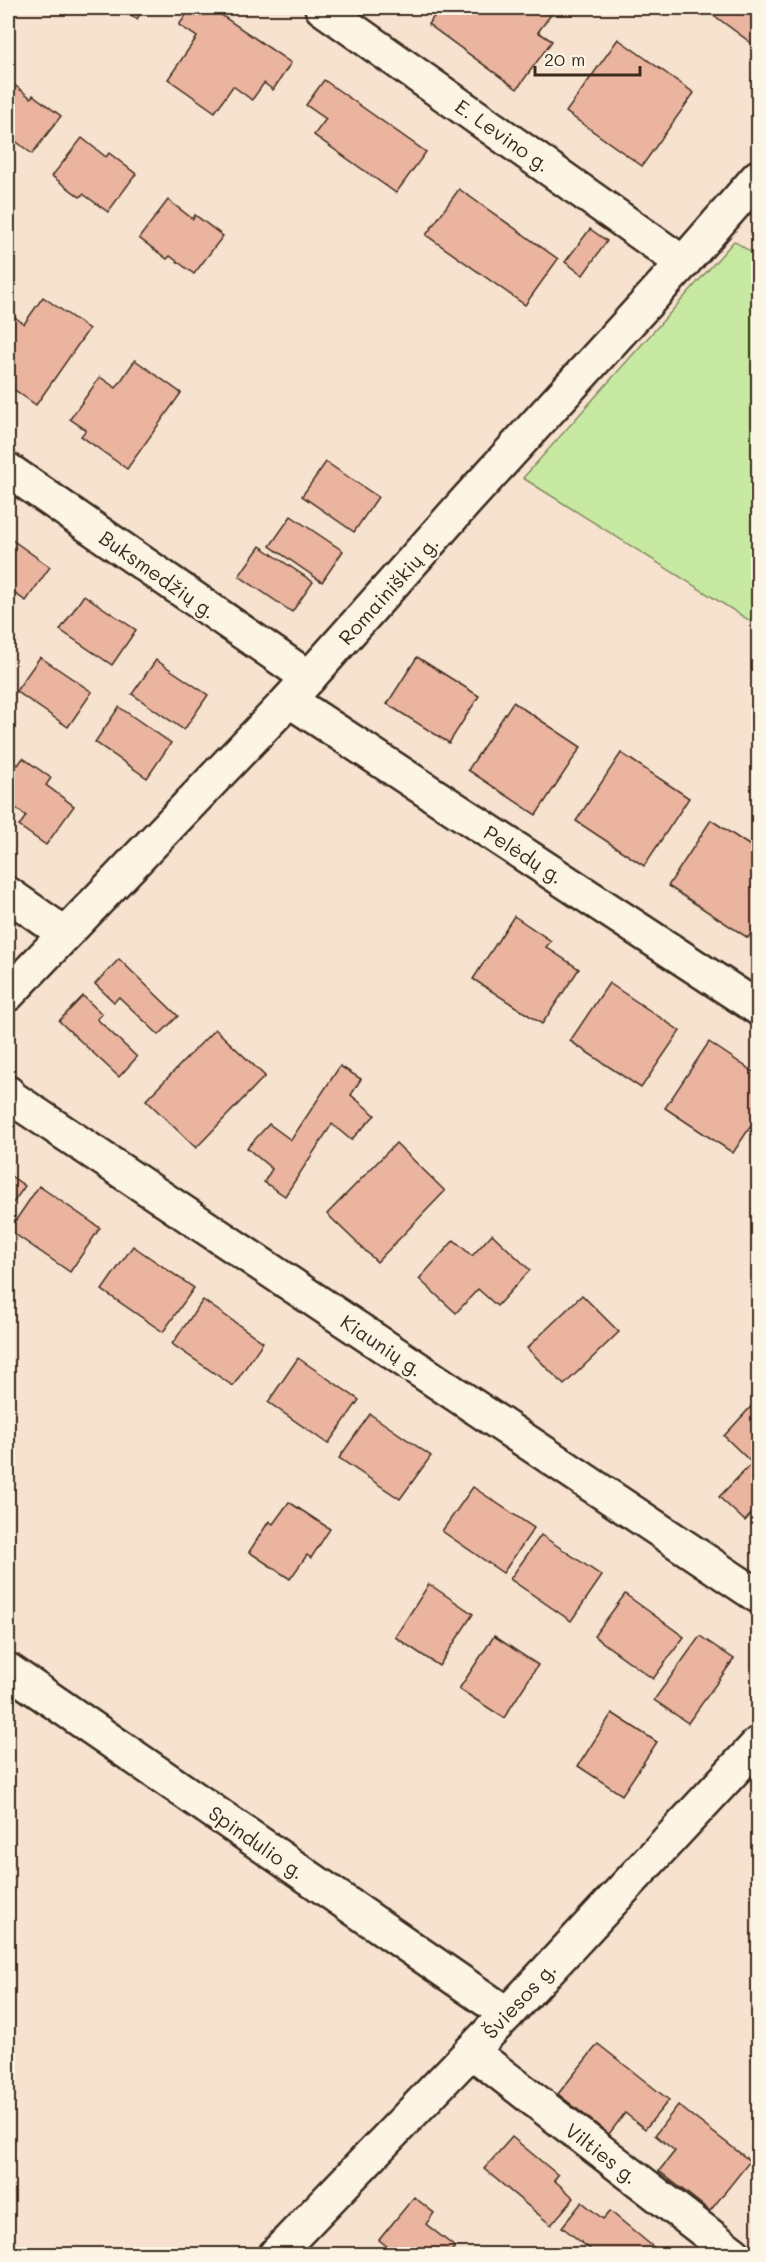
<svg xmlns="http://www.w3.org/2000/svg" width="766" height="2262" font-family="Mali,sans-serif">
<rect width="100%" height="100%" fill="#f7e2d0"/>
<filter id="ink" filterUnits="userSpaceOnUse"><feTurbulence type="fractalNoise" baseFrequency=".0167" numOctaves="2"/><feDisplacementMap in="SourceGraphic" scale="12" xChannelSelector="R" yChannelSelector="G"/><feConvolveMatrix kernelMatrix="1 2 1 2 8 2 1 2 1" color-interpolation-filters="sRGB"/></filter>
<g filter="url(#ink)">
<path fill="#c7e9a2" stroke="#818a60" stroke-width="1.5" d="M734,241L758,257V626L523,478Z"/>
<g fill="#eab49f" stroke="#3b2a1e" stroke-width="1.5">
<path d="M120,8H144L137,19Z"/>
<path d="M191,8H211L291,63L273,90L264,83L252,100L233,86L215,112L168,79L197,37L179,25Z"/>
<path d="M441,8H556L538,32L552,41L517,89L428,24Z"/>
<path d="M704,8H758V48Z"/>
<path d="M618,39L694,93L642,166L566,112Z"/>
<path d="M8,80L31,98L33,95L61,116L32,154L8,135Z"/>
<path d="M324,80L426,152L396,193L314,135L326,119L306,105Z"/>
<path d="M82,138L106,157L109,153L136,174L108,212L83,194L80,197L52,176Z"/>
<path d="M459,189L558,259L525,305L426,235Z"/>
<path d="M168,200L193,219L195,215L223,236L194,274L170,256L167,259L139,238Z"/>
<path d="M590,229L607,241L583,275L565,262Z"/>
<path d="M43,297L89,329L36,405L8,385V315L9,313L24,324Z"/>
<path d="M135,360L181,393L127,469L81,436L86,430L70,419L100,377L116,388Z"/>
<path d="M326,462L378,497L354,532L302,496Z"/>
<path d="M291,516L343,551L322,582L270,546Z"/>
<path d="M8,537L50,567L26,601L8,589Z"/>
<path d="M260,546L313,582L292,612L239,576Z"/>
<path d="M84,595L136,630L112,665L60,630Z"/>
<path d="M40,657L92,692L68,727L16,691Z"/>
<path d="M417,657L479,696L449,743L387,704Z"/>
<path d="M156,660L208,695L184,730L132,694Z"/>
<path d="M513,702L581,747L536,815L468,770Z"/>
<path d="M119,707L171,743L147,778L95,742Z"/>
<path d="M621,753L689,798L644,866L576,821Z"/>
<path d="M8,757L18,765L23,758L51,778L46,785L74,806L46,845L19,826L26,816L8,802Z"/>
<path d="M711,820L758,851V865L752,874L758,878V922L748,938L668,886Z"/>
<path d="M514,916L551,941L546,947L579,969L542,1024L473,979Z"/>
<path d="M119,959L178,1016L159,1035L119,997L114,1002L95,984Z"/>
<path d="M609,983L680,1031L641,1088L570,1041Z"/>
<path d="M83,996L102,1014L97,1019L137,1057L119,1077L59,1021Z"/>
<path d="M215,1029L265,1076L196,1148L146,1100Z"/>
<path d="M709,1042L758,1075V1115L733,1153L665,1108Z"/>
<path d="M340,1066L361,1079L351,1095L375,1115L351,1140L332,1124L285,1196L264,1182L272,1169L247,1148L269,1124L291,1140Z"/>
<path d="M396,1143L445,1191L377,1262L327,1214Z"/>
<path d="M8,1174L25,1186L8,1210Z"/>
<path d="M39,1186L100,1228L70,1272L9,1230Z"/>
<path d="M492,1234L530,1270L497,1306L478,1289L456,1313L419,1279L454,1240L472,1256Z"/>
<path d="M133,1246L194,1288L163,1332L102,1290Z"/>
<path d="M582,1295L619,1332L564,1385L527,1348Z"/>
<path d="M203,1300L263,1342L233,1386L172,1344Z"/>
<path d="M298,1358L359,1400L328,1444L268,1402Z"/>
<path d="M758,1399V1506L745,1521L719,1497L752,1463L724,1436Z"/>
<path d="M370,1414L431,1456L400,1499L339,1458Z"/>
<path d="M473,1487L534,1528L503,1573L442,1531Z"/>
<path d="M289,1502L330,1529L311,1558L307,1555L290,1579L249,1552L269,1521L273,1524Z"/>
<path d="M541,1535L602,1576L571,1621L510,1579Z"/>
<path d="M429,1584L473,1614L439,1666L395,1637Z"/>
<path d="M625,1594L684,1637L653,1679L594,1636Z"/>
<path d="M494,1636L538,1665L504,1718L459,1689Z"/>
<path d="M700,1636L734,1659L688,1723L654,1700Z"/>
<path d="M612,1713L657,1742L622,1795L578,1766Z"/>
<path d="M598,2044L669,2100L645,2129L625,2113L609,2134L558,2094Z"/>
<path d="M678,2105L750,2161L710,2211L659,2171L675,2151L655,2135Z"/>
<path d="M512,2137L558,2175L554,2180L574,2198L551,2225L484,2169Z"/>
<path d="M414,2197L434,2213L426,2224L455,2247L449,2254H397L379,2240Z"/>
<path d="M582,2202L603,2219L610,2211L657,2250L654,2254H596L562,2227Z"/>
</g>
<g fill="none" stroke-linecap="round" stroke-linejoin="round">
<g stroke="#3b2a1e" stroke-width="38">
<g id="minor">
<path d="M322,8L683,263"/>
<path d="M8,470L309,678"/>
<path d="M289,700L758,1008"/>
<path d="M8,894L65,934"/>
<path d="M8,994L289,700L467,500L683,263L758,177"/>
<path d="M8,1093L12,1098L758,1596"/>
<path d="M8,1670L507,2014"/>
<path d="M471,2051L734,2254"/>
<path d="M276,2254L507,2014L758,1744"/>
</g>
</g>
<use href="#minor" stroke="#fcf5e5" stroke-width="33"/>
</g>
</g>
<g text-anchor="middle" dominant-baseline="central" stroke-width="5" stroke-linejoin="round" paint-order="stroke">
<g font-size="20" fill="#3b2a1e" stroke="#fcf5e5">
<text transform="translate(503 135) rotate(35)">E. Levino g.</text>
<text transform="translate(158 574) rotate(35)">Buksmedžių g.</text>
<text transform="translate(388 590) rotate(-48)">Romainiškių g.</text>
<text transform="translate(524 854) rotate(33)">Pelėdų g.</text>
<text transform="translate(382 1345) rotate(34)">Kiaunių g.</text>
<text transform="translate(257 1842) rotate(35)">Spindulio g.</text>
<text transform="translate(519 2000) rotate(-47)">Šviesos g.</text>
<text transform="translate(602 2153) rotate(38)">Vilties g.</text>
</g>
</g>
<rect width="766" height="2262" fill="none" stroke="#fcf5e5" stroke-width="30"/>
<rect x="15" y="15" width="736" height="2232" fill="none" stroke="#3b2a1e" stroke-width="2" filter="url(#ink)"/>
<path d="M535 66v9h105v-9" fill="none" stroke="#3b2a1e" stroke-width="3"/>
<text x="544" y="66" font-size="18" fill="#3b2a1e" stroke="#fcf5e5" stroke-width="4.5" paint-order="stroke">20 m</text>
</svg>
